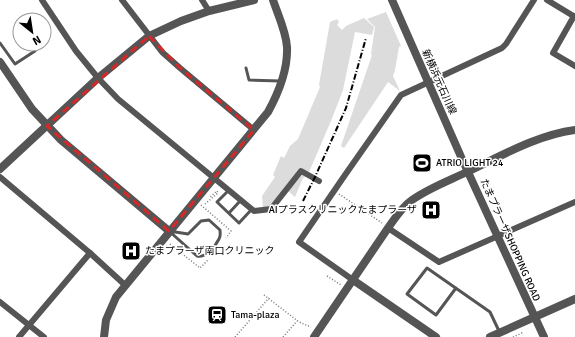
<svg xmlns="http://www.w3.org/2000/svg" width="575" height="337" font-family="Signika,'Noto Sans JP',sans-serif">
<rect width="100%" height="100%" fill="#fff"/>
<g fill="#dcdcdc">
<path d="M386,12L401,46L399,47L395,70L393,76L400,91L388,82L344,148L341,146L372,55L371,54L375,27L367,19Z"/>
<path d="M364,18L374,27L372,35L355,32L343,90L331,121L309,172L301,169L270,208L263,209L262,196L275,177L273,175L281,156L284,158L290,146L298,139L320,87L319,85L330,22L337,19L339,22L337,25L342,30L346,26Z"/>
<path d="M302,175L305,177L303,178L295,197L288,191Z"/>
</g>
<g fill="none" stroke-linecap="round" stroke-linejoin="round">
<g stroke="#777" stroke-width="1.5" stroke-dasharray="1 2" stroke-linecap="butt">
<path d="M339,194L382,223"/>
<path d="M205,204L218,193L217,191L209,198"/>
<path d="M201,205L231,231L226,238"/>
<path d="M170,244L200,268L209,259"/>
<path d="M327,276L341,285"/>
<path d="M264,295L299,322L311,327"/>
<path d="M235,337L269,298"/>
<path d="M283,337L297,321"/>
<path d="M513,337L522,333L523,335"/>
</g>
<g stroke="#555" stroke-width="3">
<path d="M0,43L15,64L35,51"/>
<path d="M246,68L249,80L280,81"/>
<path d="M229,190L217,202L239,223L252,209"/>
<path d="M229,213L241,200"/>
<path d="M209,220L220,230C220,233 221,236 219,239C215,247 206,258 197,256L169,231L188,234L201,221Z"/>
<path d="M456,288L436,315L407,294L427,268L490,312L499,331"/>
</g>
<g stroke="#555" stroke-width="6">
<path d="M42,0L76,51L98,78L118,99L254,211L271,209L301,171L319,181"/>
<path d="M122,0L162,52L180,68L254,130"/>
<path d="M202,0L209,11"/>
<path d="M547,0L575,17"/>
<path d="M574,16L553,53L575,66"/>
<path d="M0,177L90,253L125,285"/>
<path d="M388,228L439,262L575,202"/>
<path d="M353,280L299,242L345,175L401,95L502,48L506,44L534,0"/>
<path d="M0,302L44,337"/>
<path d="M19,337L90,253"/>
</g>
<g stroke="#555" stroke-width="8">
<path d="M392,0L462,159L544,337"/>
<path d="M0,62L32,109L61,140L169,231"/>
<path d="M0,169L98,78L149,36L181,21L209,11L254,0"/>
<path d="M353,280L436,337"/>
<path d="M104,337L106,320L116,297L268,112C279,92 288,70 287,47C286,31 278,15 273,0"/>
<path d="M314,337L388,228C395,218 402,207 412,200C429,188 448,181 467,172C501,156 537,135 575,130"/>
<path d="M490,337L575,299"/>
</g>
<path stroke="#000" stroke-width="2" stroke-dasharray="6 2 1 2" stroke-linecap="butt" d="M303,201L315,177L346,108L366,38"/>
</g>
<path fill="none" stroke="#d62828" stroke-width="3" stroke-dasharray="8 5" stroke-linejoin="round" d="M149,36L180,68L254,130L169,231L47,126Z"/>
<defs>
<g id="stadium-square" transform="scale(1)"><rect x="-9" y="-9" width="18" height="18" rx="4" fill="#000" stroke="#fff"/><path d="M0-5a6.5 5 0 1 0 0 10a6.5 5 0 1 0 0-10ZM-3.5-1.8h7v3.6h-7Z" fill="#fff"/></g>
<g id="hospital-square" transform="scale(1)"><rect x="-9" y="-9" width="18" height="18" rx="4" fill="#000" stroke="#fff"/><path d="M-5-5h3v3.5h4V-5h3V5h-3V1.5h-4V5h-3Z" fill="#fff"/></g>
<g id="station-square" transform="scale(1)"><rect x="-9" y="-9" width="18" height="18" rx="4" fill="#000" stroke="#fff"/><path d="M-3-6H3Q5-6 5-4V2Q5 4 3 4L4.5 6H3L1.5 4h-3L-3 6H-4.5L-3 4Q-5 4-5 2V-4Q-5-6-3-6ZM-3.5-4v3h7v-3ZM-3.5 1v1.5H-2V1ZM2 1v1.5H3.5V1Z" fill="#fff"/></g>
</defs>
<g fill-rule="evenodd">
<use href="#stadium-square" x="422" y="163"/>
<use href="#hospital-square" x="431" y="210"/>
<use href="#hospital-square" x="131" y="251"/>
<use href="#station-square" x="217" y="315"/>
</g>
<g text-anchor="middle" dominant-baseline="central" stroke-width="3" stroke-linejoin="round" paint-order="stroke">
<g font-size="10" fill="#000" stroke="#fff">
<text transform="translate(439 82) rotate(66)">新横浜元石川線</text>
<text transform="translate(510 240) rotate(66)">たまプラーザSHOPPING ROAD</text>
</g>
<g font-size="10" fill="#000" stroke="#fff" text-anchor="start">
<text x="436" y="163">ATRIO LIGHT 24</text>
<text x="417" y="210" text-anchor="end">AIプラスクリニックたまプラーザ</text>
<text x="145" y="251">たまプラーザ南口クリニック</text>
<text x="231" y="315">Tama-plaza</text>
</g>
</g>
<g transform="translate(32 32) rotate(150)"><circle r="19" fill="#ffffff" stroke="#999999"/>
<path d="M0-3L7 15L0 10L-7 15Z" fill="#000000"/>
<text y="-6" font-size="11" font-weight="bold" text-anchor="middle" fill="#000000">N</text>
</g>
</svg>
